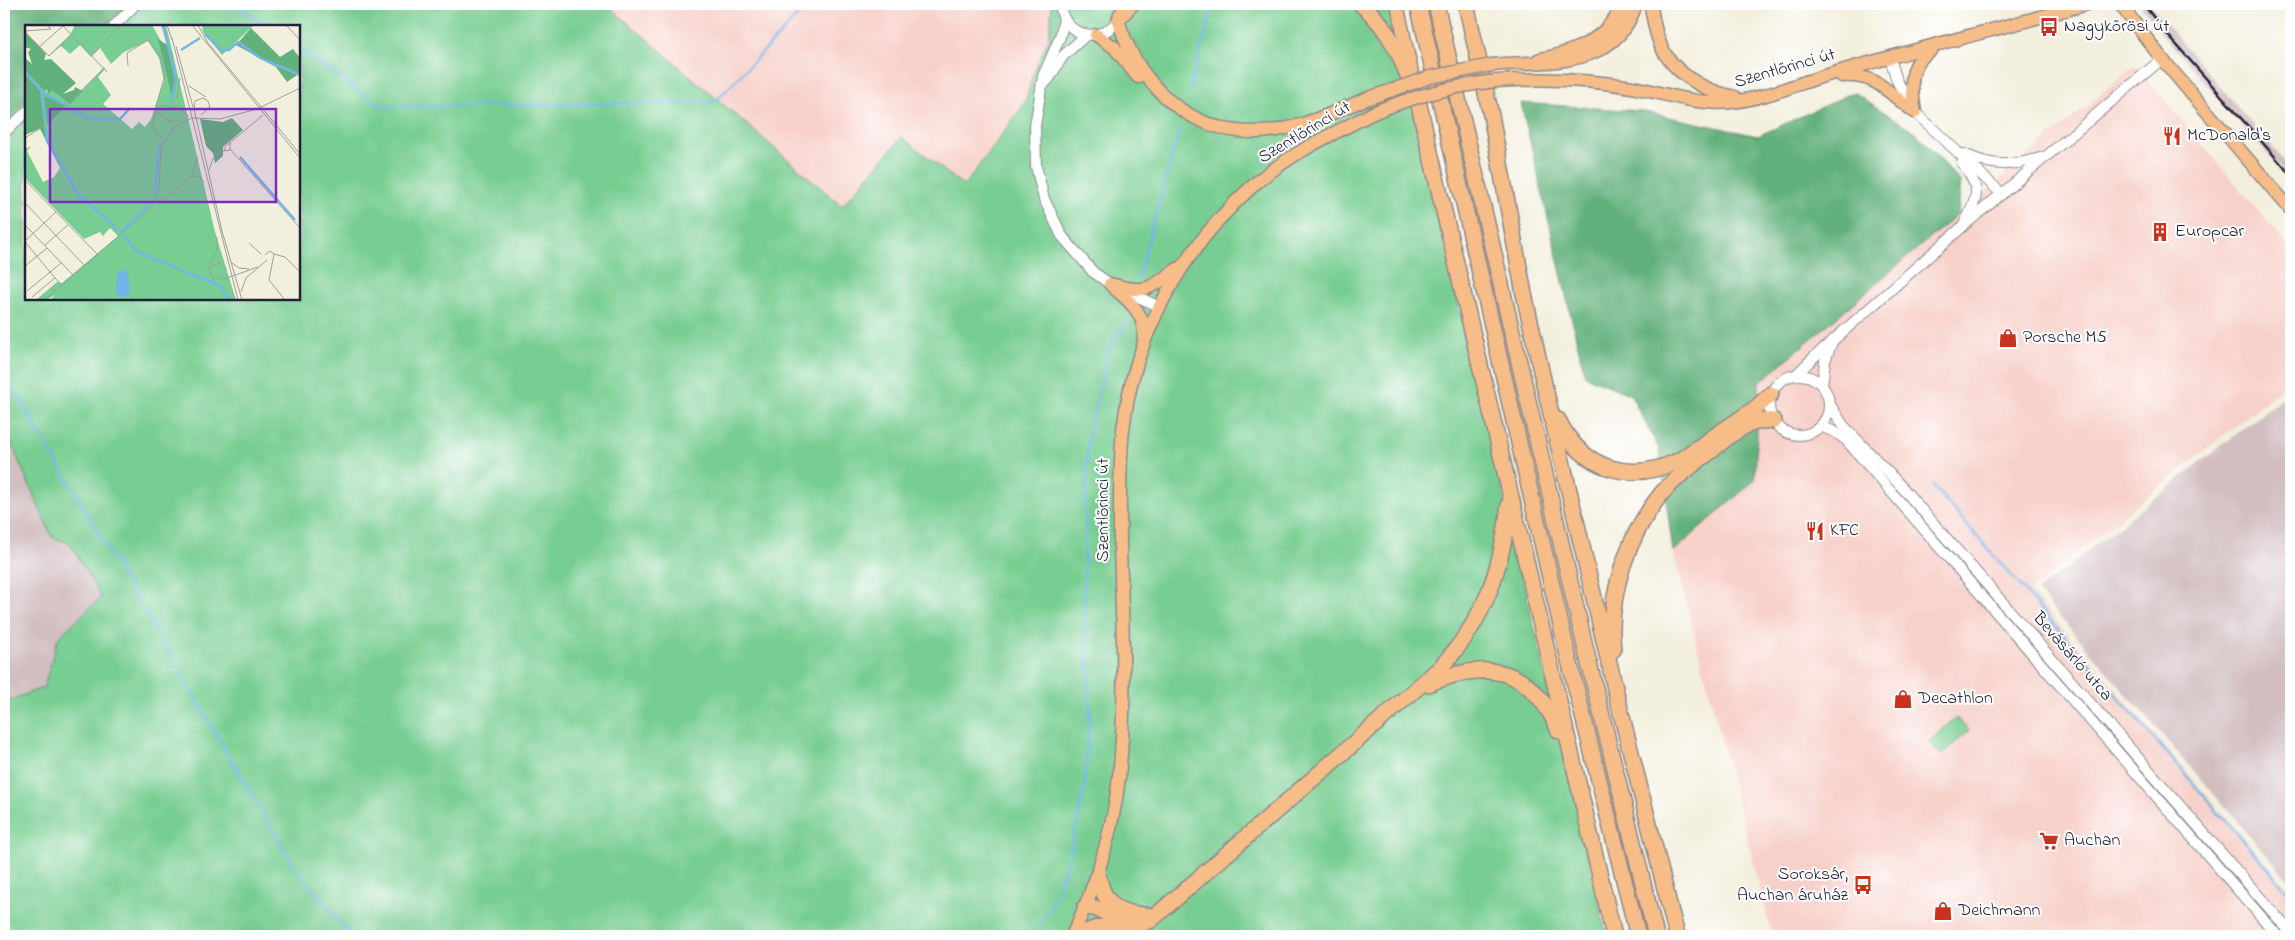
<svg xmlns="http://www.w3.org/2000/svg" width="2295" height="940" font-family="'Indie Flower',sans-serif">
<rect width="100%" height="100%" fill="#fff"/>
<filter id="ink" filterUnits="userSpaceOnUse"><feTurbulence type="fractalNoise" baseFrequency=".02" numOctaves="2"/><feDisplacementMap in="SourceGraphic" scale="10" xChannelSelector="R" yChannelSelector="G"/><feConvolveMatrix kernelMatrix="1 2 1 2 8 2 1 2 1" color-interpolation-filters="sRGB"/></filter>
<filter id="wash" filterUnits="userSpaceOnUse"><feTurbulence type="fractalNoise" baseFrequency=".0096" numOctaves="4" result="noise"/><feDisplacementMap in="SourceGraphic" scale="20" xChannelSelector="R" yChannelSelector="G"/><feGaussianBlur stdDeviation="1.12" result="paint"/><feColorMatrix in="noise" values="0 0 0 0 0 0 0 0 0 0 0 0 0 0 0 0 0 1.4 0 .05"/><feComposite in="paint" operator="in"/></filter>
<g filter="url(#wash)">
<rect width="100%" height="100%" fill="#f3efdd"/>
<g fill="#f7d0c9">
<path d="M606,4H1052V12L1049,39L1035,68L1025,103L963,186L902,138L842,207Z"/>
<path d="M2135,65L2291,249V381L2030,591L2291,893V936H1772L1673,552L1755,480L1758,383Z"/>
</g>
<g fill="#d2bec1">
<path d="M2139,4H2149L2291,169V181L2164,36Z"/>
<path d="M2291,391V883L2037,591Z"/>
<path d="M4,427L52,536L70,543L101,597L58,638L44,687L4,703Z"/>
</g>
<g fill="#78ce92" stroke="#4d7866" fill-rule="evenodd">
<path d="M4,4H606L842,206L902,137L964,186L1025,103L1035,68L1049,39L1052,4H1388L1607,936H4V703L44,687L58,638L101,597L70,543L52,537L4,427ZM26,26H299V299H26Z"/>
<path d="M1956,717L1969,731L1941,755L1929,742Z"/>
</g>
<g fill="#62b17c" stroke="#426a5c">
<path d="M4,4H127L104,26H26V101L4,123Z"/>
<path d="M1854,92L1916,133L1961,182L1958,214L1759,383L1755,480L1673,552L1659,449L1631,395L1585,376L1521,103L1641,111L1758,136Z"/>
</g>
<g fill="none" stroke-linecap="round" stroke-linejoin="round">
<g stroke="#74b5e9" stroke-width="2.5">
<path d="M233,4L266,26"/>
<path d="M299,49L379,104L389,107L715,102L809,4"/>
<path d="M1190,88L1213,4"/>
<path d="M1138,278L1179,131"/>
<path d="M4,372L292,863L351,936"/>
<path d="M1932,485L2291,895"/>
<path d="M1035,936L1053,902L1068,862L1084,790L1090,708L1084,587L1086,477L1089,434L1109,349L1126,321"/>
</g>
</g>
</g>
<g filter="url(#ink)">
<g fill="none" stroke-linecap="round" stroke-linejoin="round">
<g stroke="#8a888c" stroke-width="12">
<g id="minor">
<path d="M1060,4C1063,39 1106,46 1121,15"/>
<path d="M1064,19L1060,37L1043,76L1035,126L1036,166L1044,199L1062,236L1093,272L1110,284L1160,307"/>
<path d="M114,26L136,4"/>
<path d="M1890,58L1897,81L1915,112L2002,194"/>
<path d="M1043,85L1049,79L1063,56L1086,35"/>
<path d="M4,133L26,112"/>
<path d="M1964,154C1994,168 2012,166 2044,157"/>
<path d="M1962,163C1981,188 1979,196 1965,222"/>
<circle cx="1799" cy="405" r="30"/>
<path d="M1796,375L1813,358L1961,228L2162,59"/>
<path d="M1822,385L1825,361L1832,342"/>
<path d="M1829,403L1843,425L1900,485L2291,933"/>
<path d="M1820,426L1835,432L1846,440L2278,936"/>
</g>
</g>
<g stroke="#8a888c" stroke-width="15">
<g id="major">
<path d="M1397,4L1413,77"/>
<path d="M1650,4C1653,15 1654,27 1658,38C1668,71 1703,91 1735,97"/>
<path d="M2120,4L2162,59L2291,210"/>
<path d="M1118,20C1142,96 1206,147 1288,128C1315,122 1341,109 1366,99"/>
<path d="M1096,35L1114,47L1138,77"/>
<path d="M1492,65C1547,60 1615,71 1636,4"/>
<path d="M1842,76C1879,74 1887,93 1915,112"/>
<path d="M1496,81C1542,78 1586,79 1632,87C1664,93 1699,106 1732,102C1767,98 1798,83 1831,74C1916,49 2002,28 2087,4"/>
<path d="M1915,112C1911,87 1907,64 1932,49"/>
<path d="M1110,284C1146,294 1148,290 1177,269"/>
<path d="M1112,286C1130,302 1146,313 1144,339"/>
<path d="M1072,936C1094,890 1109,844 1117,793C1128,711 1122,626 1120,543C1120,506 1119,468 1123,430C1134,333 1183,247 1256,183C1291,153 1333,134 1373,113"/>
</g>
</g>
<g stroke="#8a888c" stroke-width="18">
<g id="highway">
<path d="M1361,4C1393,31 1405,66 1419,105L1614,936"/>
<path d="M1418,4L1569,660L1638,936"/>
<path d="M1436,4L1587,655L1656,936"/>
<path d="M1466,4L1491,115L1524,294L1542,375L1618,701L1677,936"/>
<path d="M1121,15L1131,4"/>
<path d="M1539,61C1575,54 1609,41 1624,4"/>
<path d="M1558,420C1582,470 1631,484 1680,460L1756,408L1771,394"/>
<path d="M1613,650C1607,596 1628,534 1662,493C1676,477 1694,464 1711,451C1731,434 1747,419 1774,421"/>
<path d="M1428,684C1488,658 1532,668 1559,731"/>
<path d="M1098,875C1105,910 1122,914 1154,916"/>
<path d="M1085,907L1095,908L1122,919"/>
<path d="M1080,936C1107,918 1126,933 1151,920L1440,668C1485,620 1502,569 1509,504"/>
</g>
</g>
<use href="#minor" stroke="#fff" stroke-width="10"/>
<use href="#major" stroke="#f7bd88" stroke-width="12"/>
<use href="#highway" stroke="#f7bd88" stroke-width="15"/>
<path stroke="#22223b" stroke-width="2.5" d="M2143,4L2167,34L2291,175"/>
<g stroke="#8a888c" stroke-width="15" stroke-linecap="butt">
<g id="major-bridge">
<path d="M1366,99L1430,77L1492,65"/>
<path d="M1373,113C1413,96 1453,86 1496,81"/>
</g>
</g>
<use href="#major-bridge" stroke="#f7bd88" stroke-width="12"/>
</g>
</g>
<defs>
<g id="bus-bare" transform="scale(1.5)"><path d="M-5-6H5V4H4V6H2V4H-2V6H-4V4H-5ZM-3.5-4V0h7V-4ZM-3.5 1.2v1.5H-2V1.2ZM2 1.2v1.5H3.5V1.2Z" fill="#c8321e" stroke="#fff" stroke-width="2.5" paint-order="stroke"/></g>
<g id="restaurant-bare" transform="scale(1.5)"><path d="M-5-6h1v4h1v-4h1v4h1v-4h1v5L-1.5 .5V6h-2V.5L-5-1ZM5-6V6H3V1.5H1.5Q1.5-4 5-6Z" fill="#c8321e" stroke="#fff" stroke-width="2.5" paint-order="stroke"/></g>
<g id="building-bare" transform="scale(1.5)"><path d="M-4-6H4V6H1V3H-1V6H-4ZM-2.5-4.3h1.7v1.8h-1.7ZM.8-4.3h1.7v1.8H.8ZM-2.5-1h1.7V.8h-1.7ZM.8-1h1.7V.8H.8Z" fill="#c8321e" stroke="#fff" stroke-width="2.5" paint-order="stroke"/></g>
<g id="shop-bare" transform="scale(1.5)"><path d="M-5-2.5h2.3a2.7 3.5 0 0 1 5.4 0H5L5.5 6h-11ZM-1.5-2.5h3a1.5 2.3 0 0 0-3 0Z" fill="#c8321e" stroke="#fff" stroke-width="2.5" paint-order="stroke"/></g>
<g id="supermarket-bare" transform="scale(1.5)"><path d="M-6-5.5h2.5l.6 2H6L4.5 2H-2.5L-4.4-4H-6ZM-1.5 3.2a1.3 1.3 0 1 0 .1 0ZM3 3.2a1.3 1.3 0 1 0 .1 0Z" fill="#c8321e" stroke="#fff" stroke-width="2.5" paint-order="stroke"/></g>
</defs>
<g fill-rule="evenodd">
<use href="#bus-bare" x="2049" y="27"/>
<use href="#restaurant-bare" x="2172" y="136"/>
<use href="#building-bare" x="2160" y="232"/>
<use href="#shop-bare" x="2008" y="338"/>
<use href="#restaurant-bare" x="1815" y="531"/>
<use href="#shop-bare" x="1903" y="699"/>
<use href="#supermarket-bare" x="2049" y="841"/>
<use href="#bus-bare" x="1863" y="885"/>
<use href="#shop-bare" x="1943" y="911"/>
</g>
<g text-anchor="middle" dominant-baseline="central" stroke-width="4" stroke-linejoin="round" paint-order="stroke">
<g font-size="18" fill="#22223b" stroke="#fff" text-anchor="start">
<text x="2064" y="27">Nagykőrösi út</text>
<text x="2187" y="136">McDonald's</text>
<text x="2175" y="232">Europcar</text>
<text x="2023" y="338">Porsche M5</text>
<text x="1830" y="531">KFC</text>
<text x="1918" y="699">Decathlon</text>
<text x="2064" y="841">Auchan</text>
<text x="1848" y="875" text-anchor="end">Soroksár,<tspan x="1848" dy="21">Auchan áruház</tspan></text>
<text x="1958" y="911">Deichmann</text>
</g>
<g font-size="18" fill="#22223b" stroke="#fff">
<text transform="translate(1785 69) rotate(-16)">Szentlőrinci út</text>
<text transform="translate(1305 133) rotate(-31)">Szentlőrinci út</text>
<text transform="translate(1104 510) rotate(-90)">Szentlőrinci út</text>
<text transform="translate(2072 657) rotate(49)">Bevásárló utca</text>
</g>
</g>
<g transform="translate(25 25)">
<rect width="275" height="275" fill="#f3efdd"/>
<path d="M50,0H127L137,18L143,21L136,0H141L190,207L211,275H25L30,270L21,275H11L32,257L37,258L93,211L85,203L78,211L75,207L59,214L0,153V124L6,121L2,126L18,157L29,152L35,143L15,104L0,110V46L20,67L27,64L42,75L58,65L79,42L80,44L73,52L86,70L78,79L107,104L114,97L120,102L126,94L139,56L134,33L123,16L99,27L86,39L75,23L66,32L55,20L45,29L36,21L24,30L45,10ZM177,0H227L228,1L197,30L178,7Z" fill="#78ce92"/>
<path d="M226,3L255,32L268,24L275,33V48L262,57L251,42L211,20ZM0,6L21,29L19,35L26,34L51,58L38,69L49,65L50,62L58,66L45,79L27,65L23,69L22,64L20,67L0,46V33L7,39L3,27L6,24L0,22ZM133,14L144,21L147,29L150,58L147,72ZM0,49L15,66L21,115L15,103L0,110ZM21,71L41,81L22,99L19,72ZM207,93L218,105L198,122V131L190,138L188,128L181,121L175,94L198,97Z" fill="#62b17c"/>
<path d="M97,244L103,248L105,268L97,273L91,268L92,250Z" fill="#74b5e9"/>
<path fill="none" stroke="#74b5e9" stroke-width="2.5" d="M138,0L151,55L146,76M180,9L196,25H204L213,17L235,33L275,50M156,25L175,13M0,47L20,70L41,79M17,69L21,99M42,81L63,94H95L105,83M21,102L22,116L53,169L93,205M215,132L270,195M130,169L135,116M96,207L124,180M98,210L111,226L152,243M153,244L194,260L205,275"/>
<path fill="none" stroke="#9f9d9c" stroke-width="1" d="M37,0L82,47M142,0L147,15M167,0L275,133M173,0L183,18L275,129M261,0L275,15M0,6L26,4L22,0M0,7L24,31L46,10M147,13L213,275M15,21L38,1M151,21L168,82M66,31L96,0M103,41L102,28L123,15L135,31L140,50L131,81M164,61L181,72M132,81L127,101L132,110L139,114M134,82L145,80L152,73L155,53M135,85L153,81L164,92M133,87L144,96H154M176,90L185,82L183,76L178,73L170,76L169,84L197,206L217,275M0,113L25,97L79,43M205,117V125L200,126V122L238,90M205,124L275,203M184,145L188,133L200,125M165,151H174L179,158M0,155L73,230M130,177L138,175L167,150L173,132M0,178L60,241M0,200L48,250M192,212V224L184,244L188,254H199L233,242M0,216L31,187M0,217L36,260M224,218L236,229M20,220L43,200M249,229L260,232L275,247M240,230L245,226L249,229L244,255L260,275M207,238L214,243L224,244M0,241L22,223M186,242L194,238L202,245M2,266L36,238M216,267L221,253L242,235M7,272L30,253M20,275L126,183L134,164L136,123L149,102L167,93L195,94L232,84L275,63"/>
<path fill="#7b2cbf" fill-opacity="0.15" stroke="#7b2cbf" stroke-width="2.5" d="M25,84H251V177H25Z"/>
<rect width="275" height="275" fill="none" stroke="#22223b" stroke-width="2.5"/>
</g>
<rect width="2295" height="940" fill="none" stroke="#fff" stroke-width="20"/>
</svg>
